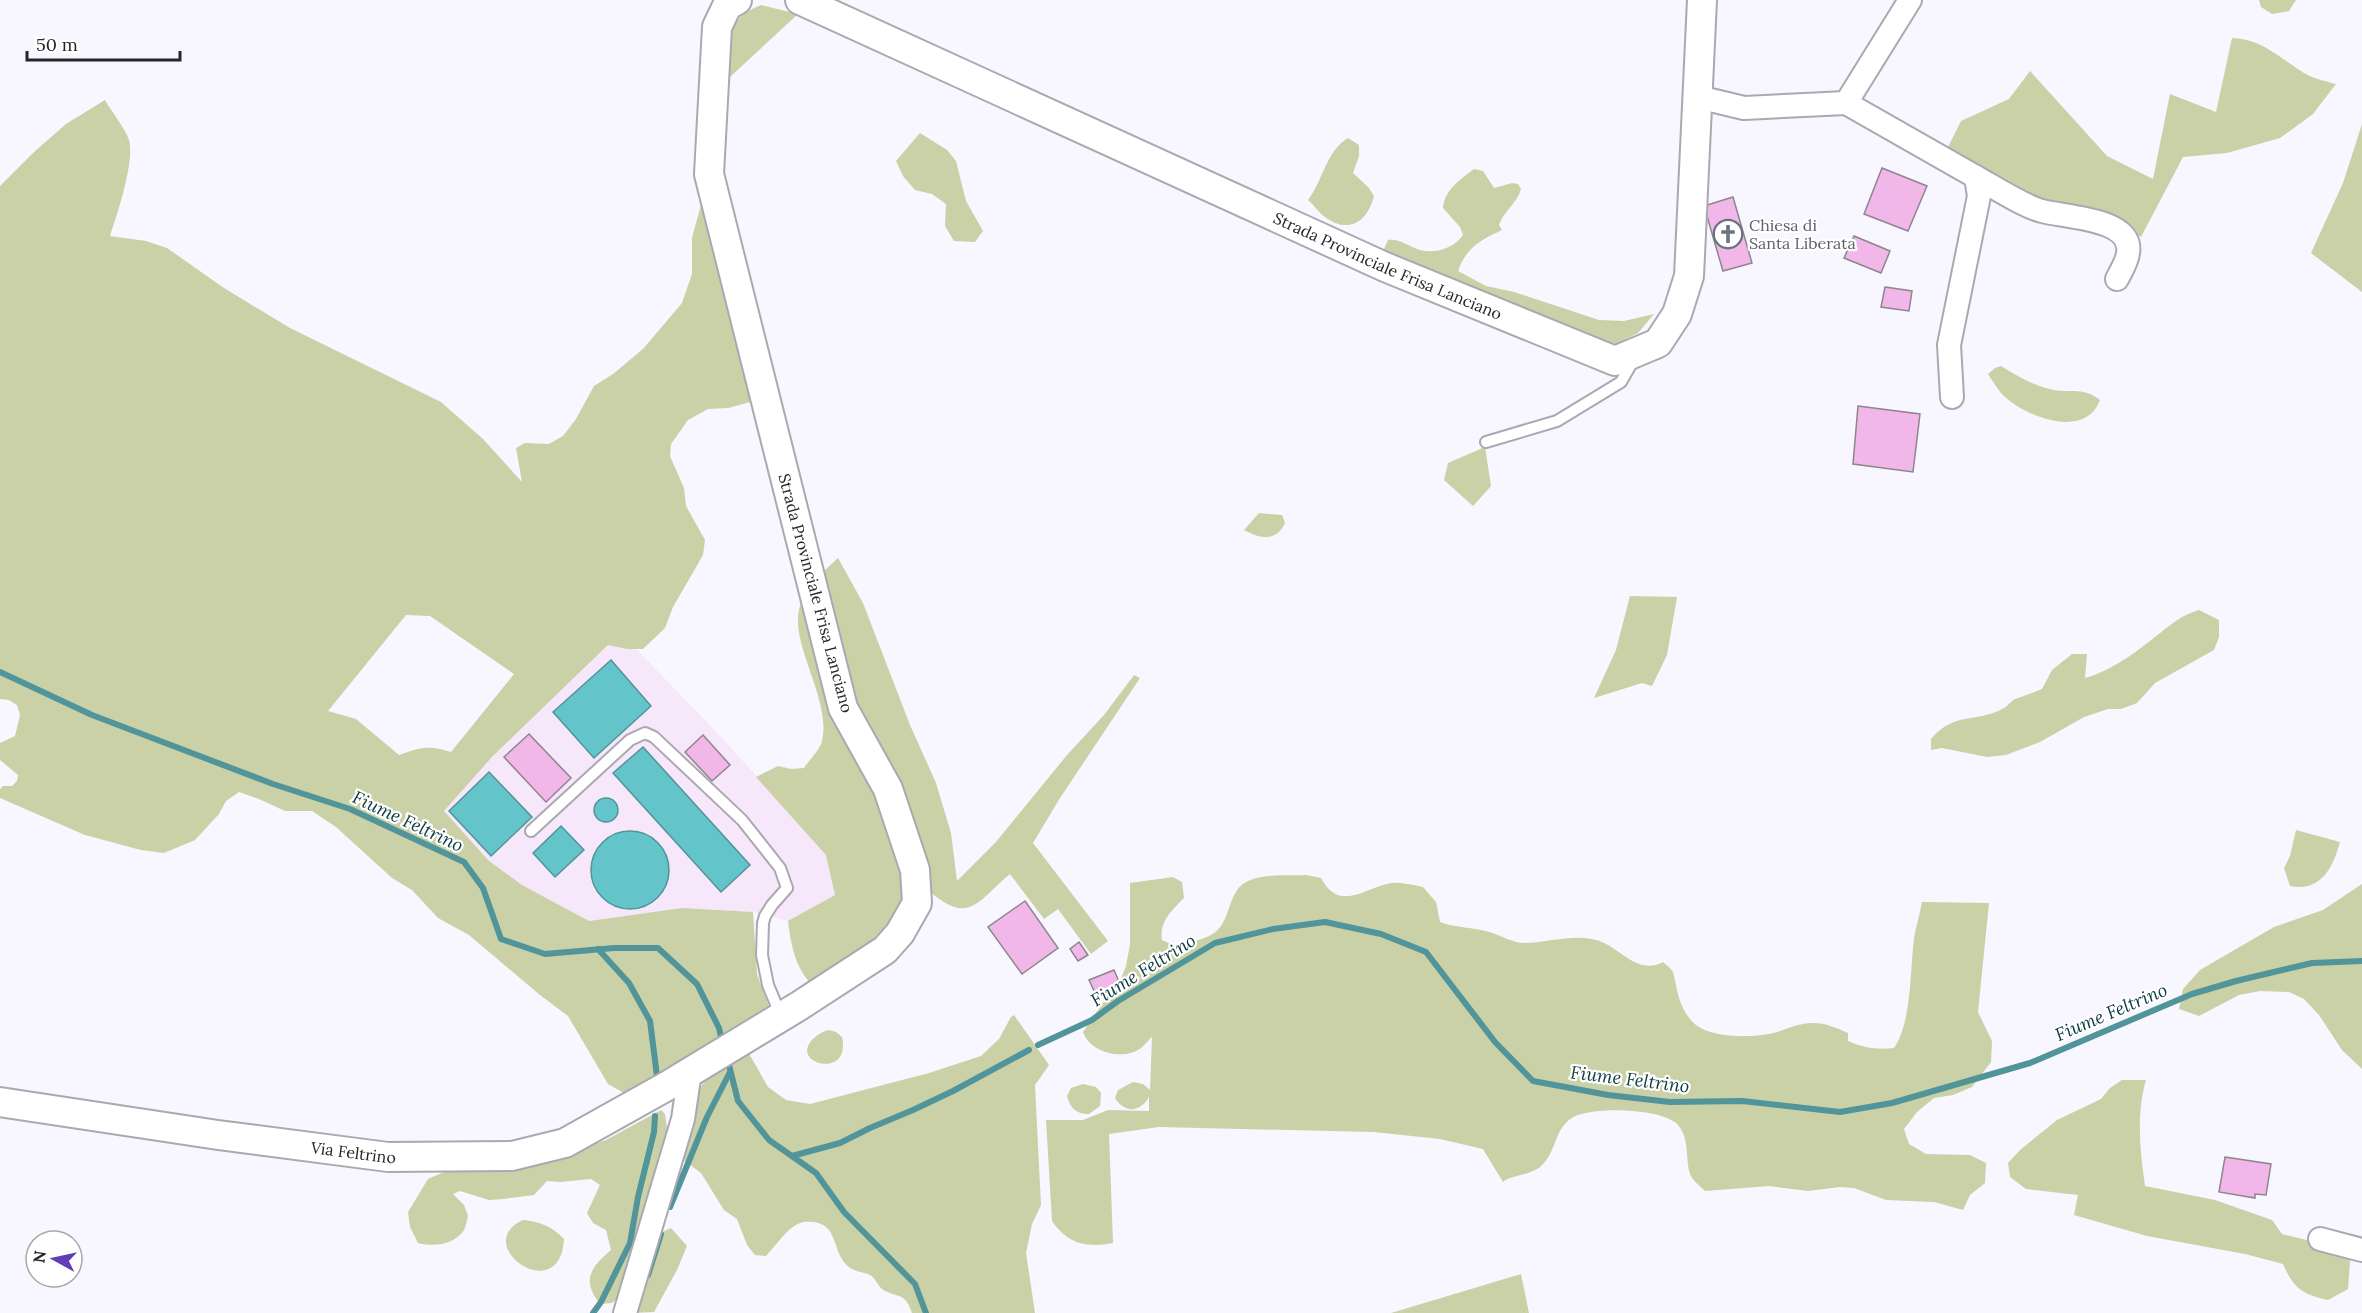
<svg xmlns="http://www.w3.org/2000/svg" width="2362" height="1313" font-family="Lora,serif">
<rect width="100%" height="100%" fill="#f8f6ff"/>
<path fill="#f7e7fa" d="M621,633L723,739L826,854L835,895L788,921L753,912L682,908L589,921L522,885L489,861L444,811L492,757Z"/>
<g fill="#cad1a7" fill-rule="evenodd">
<path d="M2259,0H2296L2289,11L2272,14L2261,7Z"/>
<path d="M761,5L798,14L730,77C729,43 724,19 761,5Z"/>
<path d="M2232,38C2262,39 2280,58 2304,73C2314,79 2325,81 2336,84L2313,114L2280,138L2227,153L2183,157L2141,237L2122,225L2032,204L1947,149L1961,121L2009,99L2030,71L2107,156L2153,179L2170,94L2216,112Z"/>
<path d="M105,100C111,111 125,128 129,140C135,161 117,215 110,236L146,241L167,248L224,288L290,328L441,402L483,439L522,482L516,448L525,443L549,444L563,436L576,419L594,386L613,374L643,349L682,303L692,274V238L704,194L758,400L728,408L708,409L688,420L671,444L670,456L684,488L686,506L705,540L703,555L673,607L665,628L643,649H627L608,645L492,757L444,811L489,861L522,885L589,921L682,908L753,912L757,974L771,1012L631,1097L608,1084L568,1016L540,995L469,935L438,918L412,890L392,878L336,827L312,811H285L259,799L239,792L226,801L219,814L195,840L164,853L141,850L85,835L0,798V789L3,786H12L17,781L18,775L0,760V743L15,736L20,715L17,705L9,700L0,699V186L34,152L66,124ZM406,615L430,616L514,674L451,752C430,745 420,747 399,755L356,719L328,711Z"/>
<path d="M2362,124V292L2311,253L2343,183Z"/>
<path d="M920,133L947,150L956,161L966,201L983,231L975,242L954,241L945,226L946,204L932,194L915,190L903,176L896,161Z"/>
<path d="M1348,138L1359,145V156L1353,173L1369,188L1374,196C1367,223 1348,234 1325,217C1318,212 1314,205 1308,200C1323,181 1326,151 1348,138Z"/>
<path d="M1474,169L1483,171L1494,188L1512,183L1518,184L1521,189C1517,204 1504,210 1499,225L1502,230C1479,241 1467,247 1458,271L1486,286L1514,292L1599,320L1624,321L1654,314L1638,333L1616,344L1591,340L1386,257L1384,249L1388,240C1400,238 1409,247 1420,250C1436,254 1454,248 1463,235L1460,227L1443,208C1445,189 1460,180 1474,169Z"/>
<path d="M2001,366C2017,376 2036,387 2054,390C2072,393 2084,387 2100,400C2085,441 2022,416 2001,393C1996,387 1992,380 1988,374L1995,368Z"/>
<path d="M1485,447L1491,486L1473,506L1444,480L1448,463Z"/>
<path d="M1259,513L1282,515L1285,523C1276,542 1260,539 1244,530Z"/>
<path d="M838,558L863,603L910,725L936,783L951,833L957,881L996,842L1067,755L1104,715L1134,675L1140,678L1060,798L1033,843L1108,941L1091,954L1058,909L1044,919L1010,874C977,901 970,926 929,891L851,693L822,573Z"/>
<path d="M810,585L907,861L908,896L881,938L812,985C795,967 791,945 788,921L835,895L826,855L756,777L778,766L791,769L804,768C809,760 820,750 822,741C832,699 788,643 800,606C802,599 807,592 810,585Z"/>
<path d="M1630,596L1677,597L1667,655L1652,686L1642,683L1594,698L1616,650Z"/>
<path d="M2199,610L2219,620V637L2214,650L2155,683L2137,703L2121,709H2108L2084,717L2040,742L2006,755L1987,757L1942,748L1931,750V739C1956,710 1976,724 2004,708C2008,706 2011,701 2015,699C2024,696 2033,693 2042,689L2052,670L2072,654H2087L2085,678C2109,672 2135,653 2155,637C2169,626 2181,615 2199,610Z"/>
<path d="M2296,830L2340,842C2333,867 2322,892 2290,886L2284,868L2290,856Z"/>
<path d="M1306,875L1321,878C1340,913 1364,888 1391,883C1401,882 1413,885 1423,887L1436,902L1440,922C1456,928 1473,927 1489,932C1500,935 1513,943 1524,943C1549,943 1577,932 1602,942C1623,951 1639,975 1663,962C1666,965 1671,968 1673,972C1674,976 1675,981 1676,985C1679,1001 1684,1015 1696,1025C1714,1039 1756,1038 1777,1032C1789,1028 1800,1023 1813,1023C1826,1023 1837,1028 1848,1033V1041C1864,1048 1877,1050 1894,1048C1912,1022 1910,970 1914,938C1916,926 1920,914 1922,902L1989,903L1978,1012L1992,1041L1991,1062L1972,1087L1953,1095L1934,1098L1917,1112L1904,1129L1909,1144L1926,1154L1970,1155L1986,1163L1985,1183L1970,1195L1963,1210L1934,1202L1886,1200L1854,1188L1840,1187L1808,1191L1769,1186L1705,1191C1700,1186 1692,1180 1690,1174C1685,1158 1690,1139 1678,1125C1663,1108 1590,1106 1572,1118C1553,1130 1557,1153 1540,1167C1528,1176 1511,1175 1503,1182L1483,1149L1440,1139L1374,1132L1159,1127L1109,1134L1113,1243C1086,1248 1068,1244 1052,1221L1046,1120H1083L1108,1110L1149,1111V1097C1140,1113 1124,1113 1115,1098L1118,1090L1133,1082L1143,1084L1150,1090L1152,1037C1148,1040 1145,1045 1141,1048C1124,1061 1090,1053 1083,1032L1109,994L1118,986L1126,966L1130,944V883L1173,877L1182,882L1184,898C1172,910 1159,922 1162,940L1175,946C1186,943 1200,941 1211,935C1232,924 1226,893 1246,882C1262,873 1288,876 1306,875Z"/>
<path d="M2362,884V1069L2342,1050L2319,1015L2304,999L2289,992L2260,991L2239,995L2199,1016L2179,1009L2183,989L2200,970L2274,927L2323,910Z"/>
<path d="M1014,1015L1049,1065L1035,1085L1041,1205L1032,1224L1026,1253L1035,1313H912C905,1291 898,1299 882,1289C877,1285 876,1278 870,1275C864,1272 855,1272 849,1267C830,1253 841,1218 804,1222C789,1224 776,1246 766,1256L755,1255L747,1245L737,1219L724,1210L701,1173L681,1158L696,1095L705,1080L747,1050L768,1087L786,1100L810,1104L929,1073L981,1056L999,1039L1011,1017Z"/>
<path d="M829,1030L836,1032L842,1037C852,1080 788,1064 813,1039C819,1034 821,1032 829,1030Z"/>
<path d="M2122,1080H2146C2136,1114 2140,1151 2145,1186L2215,1200L2272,1220L2282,1234L2348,1250L2350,1262L2348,1289L2328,1300C2302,1294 2294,1289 2283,1264L2245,1254L2147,1236L2074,1215L2078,1195L2026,1189L2010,1177L2008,1163L2020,1150L2057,1120L2101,1099L2110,1088Z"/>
<path d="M1083,1084L1096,1087L1101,1093L1100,1106L1089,1114C1076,1114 1070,1108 1067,1096L1071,1088Z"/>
<path d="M661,1110L665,1114L667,1128L619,1297L612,1303L600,1304C581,1280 591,1267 611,1250L606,1230L593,1223L587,1213L600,1185L591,1179L560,1182L547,1181L534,1195L503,1199L489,1200L460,1191L453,1194L464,1205L468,1216C467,1220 466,1226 464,1230C454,1245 433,1247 418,1243L410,1227L408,1212L428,1179L444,1172L494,1171L544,1161L606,1140Z"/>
<path d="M523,1220C541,1222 551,1226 564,1239C560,1309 469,1245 523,1220Z"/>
<path d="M671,1228L687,1246L677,1270L654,1312L632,1313L660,1233Z"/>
<path d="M1521,1274L1529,1313H1391Z"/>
</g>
<g fill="#63c4ca" stroke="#519499" stroke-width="1.5">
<path d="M611,660L651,706L594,758L553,712Z"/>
<path d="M643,747L750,865L721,892L613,773Z"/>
<path d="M489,772L532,817L491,856L449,811Z"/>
<circle cx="606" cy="810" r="12"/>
<path d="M561,826L584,850L555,877L533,853Z"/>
<circle cx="630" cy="870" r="39"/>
</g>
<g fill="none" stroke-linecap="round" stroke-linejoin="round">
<g stroke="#519499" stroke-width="6">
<path d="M0,672L92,715L273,784L350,809L464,862L483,888L501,939L545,954L614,948H658L697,984L719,1028L723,1045"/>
<path d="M598,949L629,983L650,1021L657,1076"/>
<path d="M1038,1045L1092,1020L1118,1001L1215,943L1273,929L1325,922L1381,934L1426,952L1495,1042L1533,1081L1608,1095L1670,1102L1742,1101L1840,1112L1892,1103L2030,1063L2192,994L2236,981L2312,963L2362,961"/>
<path d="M727,1057L738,1101L769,1140L816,1173L844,1212L915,1284L926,1313"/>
<path d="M792,1156L840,1143L870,1128L913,1110L953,1091L1029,1050"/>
<path d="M670,1207L707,1117L730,1072"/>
<path d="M648,1275L661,1234"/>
<path d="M593,1313L601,1302L630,1243L638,1197L654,1132L655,1116"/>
</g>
</g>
<g fill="#f1b7e9" stroke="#8d868b" stroke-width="1.5">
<path d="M1882,168L1927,186L1908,231L1864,214Z"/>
<path d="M1733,197L1752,263L1723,271L1704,206Z"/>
<path d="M1854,236L1890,251L1881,273L1844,258Z"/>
<path d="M1885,287L1912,291L1909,311L1881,307Z"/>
<path d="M1858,406L1920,414L1913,472L1853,464Z"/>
<path d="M529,734L571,778L546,802L504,757Z"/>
<path d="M703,735L730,765L712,781L685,752Z"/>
<path d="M1025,901L1058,948L1022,974L988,927Z"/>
<path d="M1079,942L1088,955L1078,961L1070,949Z"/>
<path d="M1114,970L1120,984L1096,995L1089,980Z"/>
<path d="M2225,1157L2271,1164L2266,1195L2255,1194V1198L2219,1192Z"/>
</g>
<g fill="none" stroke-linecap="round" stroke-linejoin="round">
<g stroke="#aaa8b1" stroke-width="14">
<g id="service">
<path d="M1486,442L1557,421L1621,382L1633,361"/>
<path d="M531,831L630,740L645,733L654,737L742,820L780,868L787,888L772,905L765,916L763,923L762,955L768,985L781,1016"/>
</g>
</g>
<g stroke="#aaa8b1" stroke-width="26">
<g id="minor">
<path d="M1698,97L1744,108L1846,103L1976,177L1979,196L1949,345L1952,397"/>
<path d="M1846,103L1910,0"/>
<path d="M1976,177C1994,187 2023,206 2042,211C2064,217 2134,218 2128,253C2127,262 2121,271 2117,279"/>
<path d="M2320,1239L2362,1250"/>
<path d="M625,1313L683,1119L690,1072"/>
</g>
</g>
<g stroke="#aaa8b1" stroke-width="32">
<g id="tertiary">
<path id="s1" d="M800,0L1385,267L1615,361L1658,343L1677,314L1689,276L1702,0"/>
<path id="s2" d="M0,1102L218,1135L388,1157L512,1156L565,1143L667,1086L799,1006L885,950L900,933L917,903L915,870L888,789L843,708L709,174L717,27L727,6L737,0"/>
</g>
</g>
<use href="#service" stroke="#fff" stroke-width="10"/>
<use href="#minor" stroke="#fff" stroke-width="22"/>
<use href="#tertiary" stroke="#fff" stroke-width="28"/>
</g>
<defs>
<g id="church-ring" transform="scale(1.5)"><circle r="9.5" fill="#fff" stroke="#6b7280" stroke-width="1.5"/><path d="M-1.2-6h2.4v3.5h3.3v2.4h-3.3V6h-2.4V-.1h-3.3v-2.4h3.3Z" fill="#6b7280"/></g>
</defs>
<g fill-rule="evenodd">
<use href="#church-ring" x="1728" y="234"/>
</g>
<g text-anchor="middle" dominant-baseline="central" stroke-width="4.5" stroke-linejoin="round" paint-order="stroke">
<g font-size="16" fill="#5b616d" stroke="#fff" text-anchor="start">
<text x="1749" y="225">Chiesa di<tspan x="1749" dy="18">Santa Liberata</tspan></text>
</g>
<g font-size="16" fill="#262528" stroke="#fff">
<text stroke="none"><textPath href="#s1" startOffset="645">Strada Provinciale Frisa Lanciano</textPath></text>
<text transform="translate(816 593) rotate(75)">Strada Provinciale Frisa Lanciano</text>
<text stroke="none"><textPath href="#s2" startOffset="357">Via Feltrino</textPath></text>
</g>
<g font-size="18" font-style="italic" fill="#0c3b3e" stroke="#fff">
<text transform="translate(408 821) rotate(25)">Fiume Feltrino</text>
<text transform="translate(1143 970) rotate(-32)">Fiume Feltrino</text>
<text transform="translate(2111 1012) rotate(-23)">Fiume Feltrino</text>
<text transform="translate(1630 1079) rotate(7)">Fiume Feltrino</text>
</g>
</g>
<g transform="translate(54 1259) rotate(278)"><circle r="28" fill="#ffffff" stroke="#a8a8a9" stroke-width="1.5"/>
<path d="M0-4.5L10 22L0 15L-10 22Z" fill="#5f3eb6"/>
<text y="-9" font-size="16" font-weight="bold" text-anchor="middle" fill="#262528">N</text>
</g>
<path d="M27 51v9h153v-9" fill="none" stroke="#262528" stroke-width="3"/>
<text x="36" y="51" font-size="18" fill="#262528" stroke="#ffffff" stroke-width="4.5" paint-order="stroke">50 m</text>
</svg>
